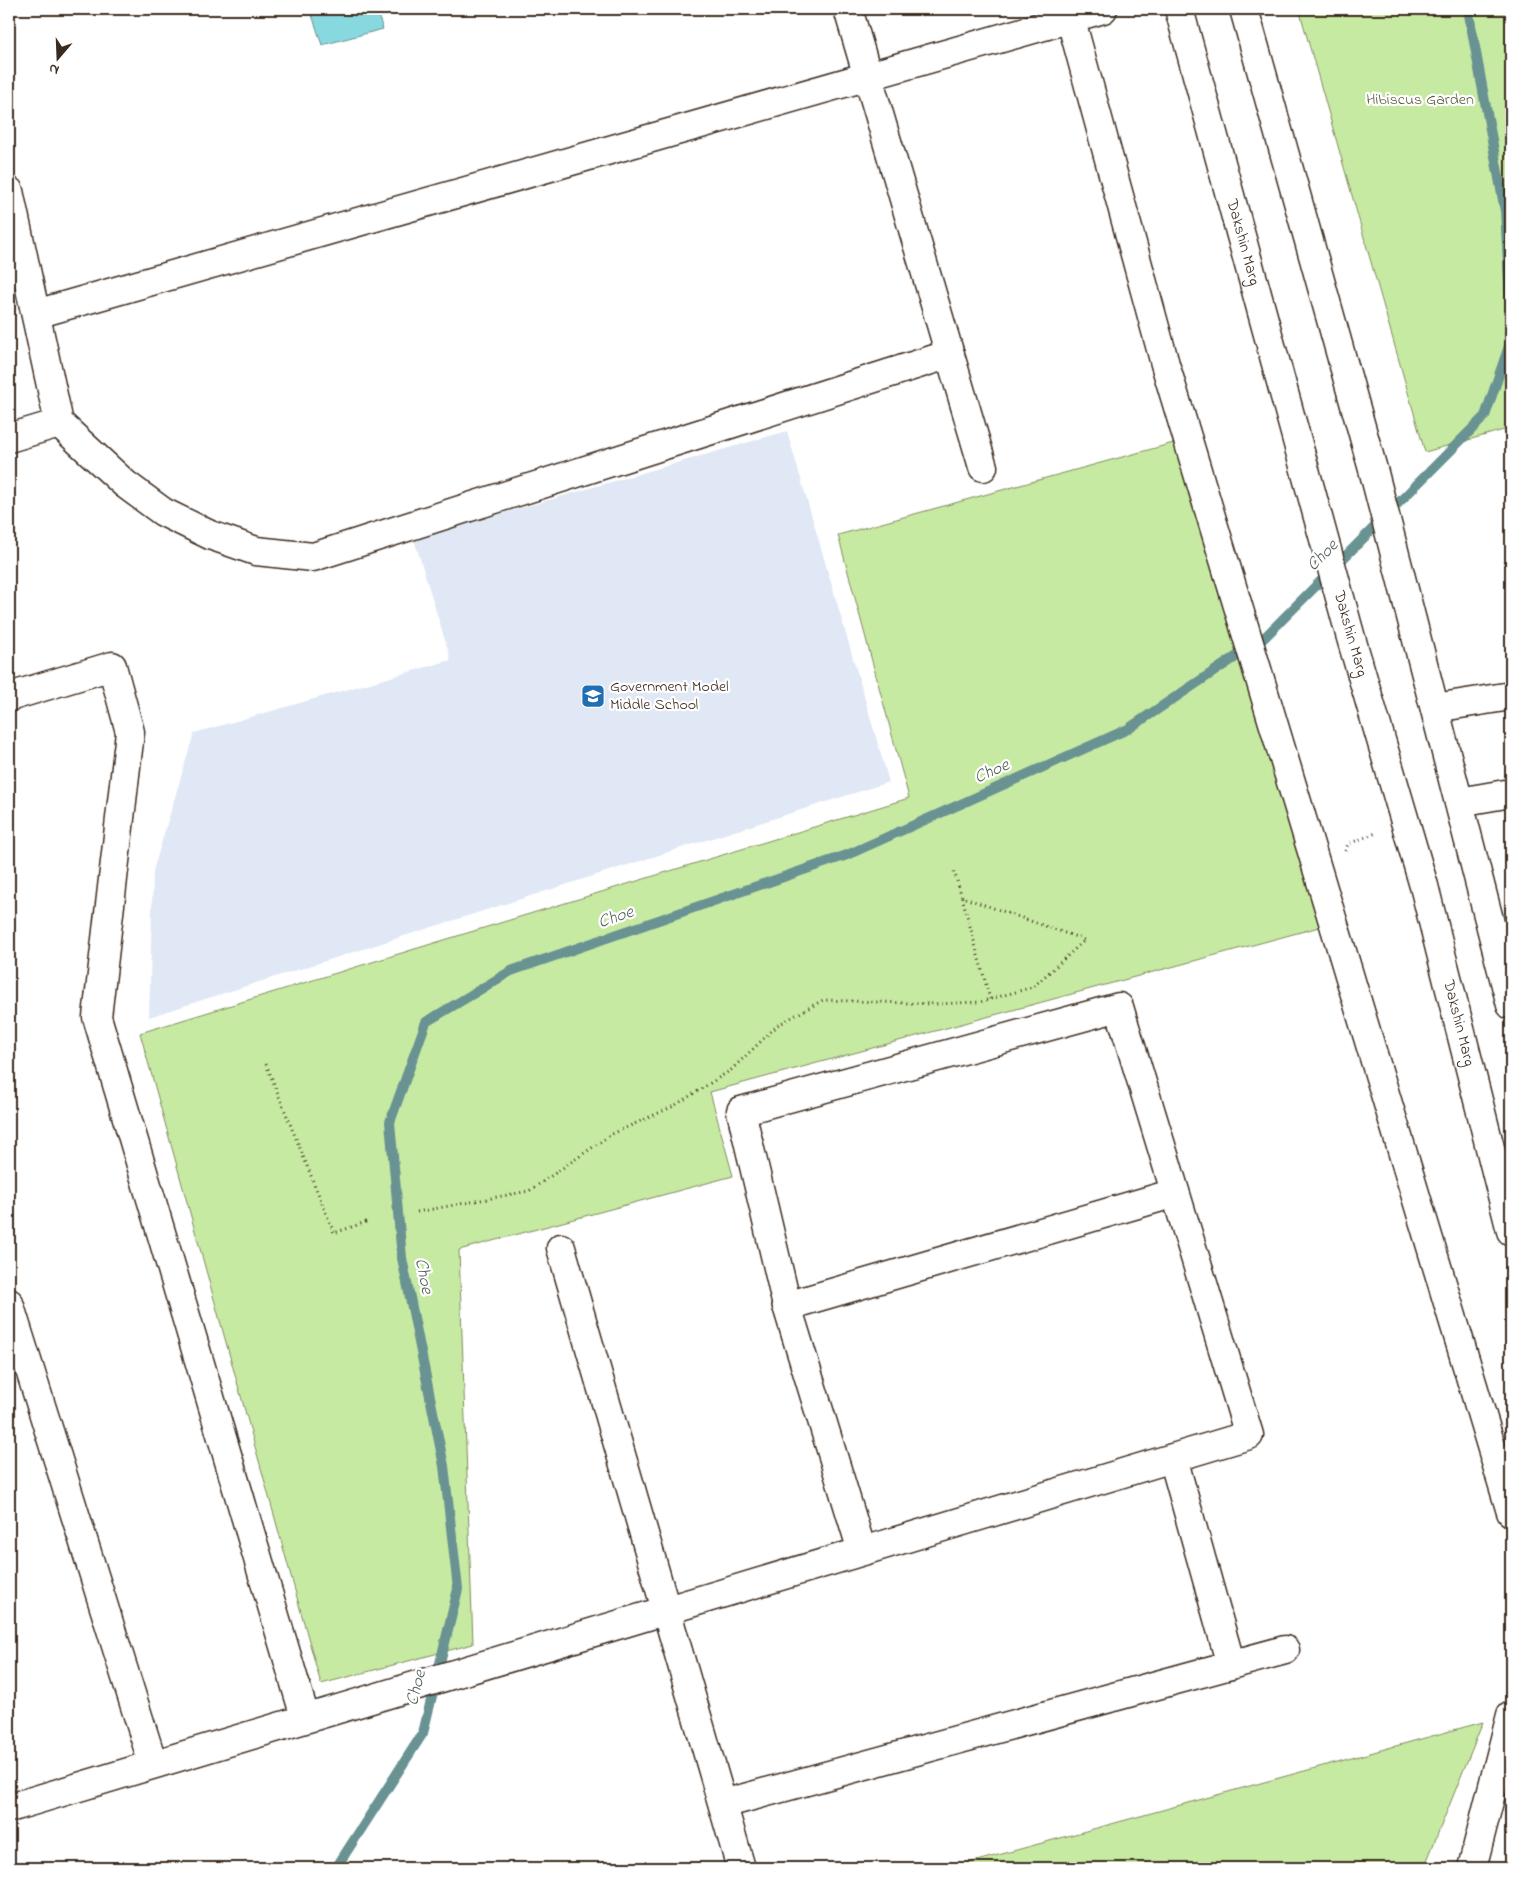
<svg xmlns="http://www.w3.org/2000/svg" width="1520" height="1877" font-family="'Indie Flower',sans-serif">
<rect width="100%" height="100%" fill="#fff"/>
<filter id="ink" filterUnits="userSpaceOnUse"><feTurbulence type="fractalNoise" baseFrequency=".02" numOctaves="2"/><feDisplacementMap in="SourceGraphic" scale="10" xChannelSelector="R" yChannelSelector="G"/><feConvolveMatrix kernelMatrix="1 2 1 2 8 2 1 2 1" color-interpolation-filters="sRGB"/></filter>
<g filter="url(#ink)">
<path fill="#e0e8f5" d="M787,431L889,782L149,1017L153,871L194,733L451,660L414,539Z"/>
<g fill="#c7eaa3" stroke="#818a60">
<path d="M1299,9H1511V428L1425,452Z"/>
<path d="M1188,439L1323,926L710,1092L733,1176L459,1250L473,1644L321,1684L140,1033L909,798L838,535Z"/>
<path d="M1483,1722L1424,1868H951Z"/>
</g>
<path fill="#87d8df" stroke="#699292" d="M310,9H376L383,29L322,45Z"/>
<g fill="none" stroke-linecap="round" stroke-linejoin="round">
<g stroke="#699292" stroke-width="10">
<path d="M1468,9L1505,211L1511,317"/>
<path d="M336,1868L423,1733L458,1589L444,1466L402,1258L390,1122L426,1022L511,971L847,855L1128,729L1264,638L1485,416L1511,340"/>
</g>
<g stroke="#3b2a1e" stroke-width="31">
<g id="minor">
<path d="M848,9L983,467"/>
<path d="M1068,9L1165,364L1511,1512"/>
<path d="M9,191L59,423L125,484L163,512L210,535L256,551L313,557L950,354"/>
<path d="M36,314L1103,9"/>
<path d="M9,438L59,423"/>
<path d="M9,697L112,666L130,732L97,1017L305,1717"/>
<path d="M1435,708L1511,696"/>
<path d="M1459,802L1511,793"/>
<path d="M561,1248L741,1868"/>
<path d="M9,1303L153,1764"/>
<path d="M787,1306L1175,1193"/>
<path d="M1173,1458L1231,1665"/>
<path d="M723,1804L1285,1650"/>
<path d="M9,1808C421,1681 835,1558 1249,1435L1119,1007L741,1111L787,1306L862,1551"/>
<path d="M1472,1868L1511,1715"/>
</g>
</g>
<g stroke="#3b2a1e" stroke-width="31">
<g id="major">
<path id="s1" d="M1179,9L1351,638L1424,886L1511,1231"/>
<path d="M1244,9L1374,473L1511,1005"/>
</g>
</g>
<g stroke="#3b2a1e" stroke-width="3" stroke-dasharray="1 4" stroke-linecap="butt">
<path d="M1345,851L1348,844L1376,833"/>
<path d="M962,897L990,999"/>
<path d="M266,1064L334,1233L369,1221"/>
<path d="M417,1212L529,1191L612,1134L674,1106L731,1070L778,1025L823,1000L935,1004L980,1002L1033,987L1085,940L962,897L954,871"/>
</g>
<use href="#minor" stroke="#fff" stroke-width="28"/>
<use href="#major" stroke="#fff" stroke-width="28"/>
</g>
</g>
<defs>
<g id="school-square" transform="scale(1.25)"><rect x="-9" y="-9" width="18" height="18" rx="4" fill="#1f6fb2" stroke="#fff"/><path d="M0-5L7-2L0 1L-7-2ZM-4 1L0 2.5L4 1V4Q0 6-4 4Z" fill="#fff"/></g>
</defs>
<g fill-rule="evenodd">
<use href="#school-square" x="593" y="696"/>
</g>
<g text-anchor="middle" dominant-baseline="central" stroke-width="4.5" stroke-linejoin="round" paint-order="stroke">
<g font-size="16" fill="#5e5a3f" stroke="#fff">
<text x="1420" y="100">Hibiscus Garden</text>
</g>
<g font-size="16" fill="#3b2a1e" stroke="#fff">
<text stroke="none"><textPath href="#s1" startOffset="242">Dakshin Marg</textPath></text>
<text stroke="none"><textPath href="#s1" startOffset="648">Dakshin Marg</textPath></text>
<text stroke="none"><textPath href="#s1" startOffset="1052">Dakshin Marg</textPath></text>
</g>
<g font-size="16" fill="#3b2a1e" stroke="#fff" text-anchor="start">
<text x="610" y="687">Government Model<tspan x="610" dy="18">Middle School</tspan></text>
</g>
<g font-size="18" font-style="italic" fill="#525e58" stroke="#fff">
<text transform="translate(1323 556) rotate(-45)">Choe</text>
<text transform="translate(992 772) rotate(-24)">Choe</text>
<text transform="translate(616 918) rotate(-19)">Choe</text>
<text transform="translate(423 1276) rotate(79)">Choe</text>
<text transform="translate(417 1688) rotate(-76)">Choe</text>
</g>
</g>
<rect width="1520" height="1877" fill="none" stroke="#fff" stroke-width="30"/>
<rect x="15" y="15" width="1490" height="1847" fill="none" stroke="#3b2a1e" stroke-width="2" filter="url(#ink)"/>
<g transform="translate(58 58) rotate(199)" stroke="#ffffff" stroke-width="4" paint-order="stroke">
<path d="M0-4L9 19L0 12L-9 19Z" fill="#3b2a1e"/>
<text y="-8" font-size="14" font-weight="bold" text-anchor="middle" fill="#3b2a1e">N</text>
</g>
</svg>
